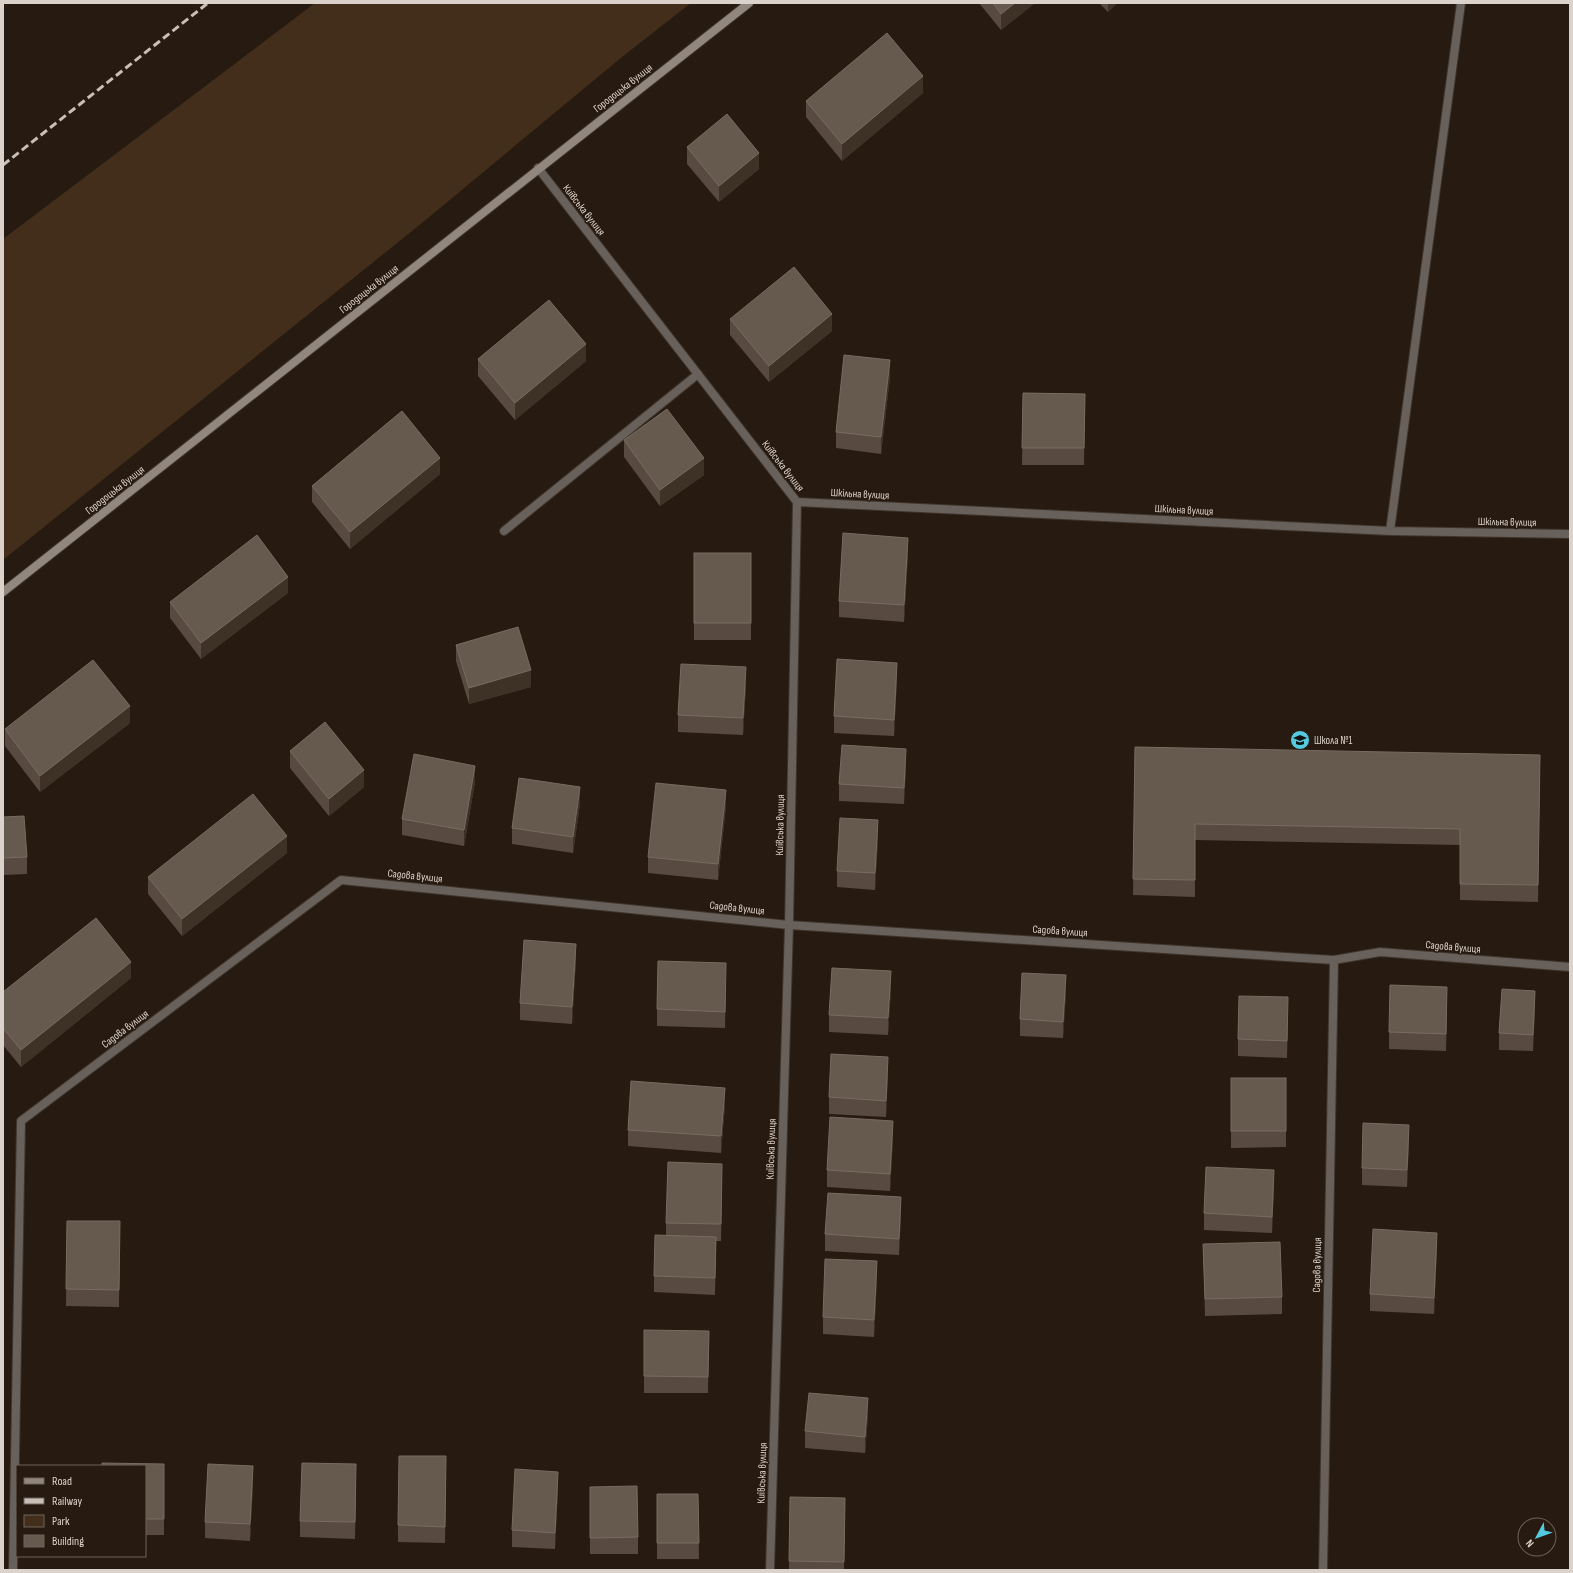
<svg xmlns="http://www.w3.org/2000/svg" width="1573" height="1573" font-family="'Sofia Sans Condensed',sans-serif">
<rect width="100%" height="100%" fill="#271a10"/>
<path fill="#432e1b" d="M315,3H691L622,57L422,223L3,560V239Z"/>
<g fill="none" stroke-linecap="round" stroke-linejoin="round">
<g stroke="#40342a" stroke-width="10">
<g id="lane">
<path d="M504,531L698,374"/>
<path d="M1390,531L1461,3"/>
</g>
</g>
<g stroke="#40342a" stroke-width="10">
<g id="street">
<path d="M538,168L797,502L789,925L770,1570"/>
<path d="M797,502L1390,531L1570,534"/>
<path d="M13,1570L21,1121L341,880L789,925L1334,960L1380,952L1570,967"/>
<path d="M1323,1570L1334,960"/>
</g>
</g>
<g stroke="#40342a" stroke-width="10">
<path id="secondary" d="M3,592L749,3"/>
</g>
<use href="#lane" stroke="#67605b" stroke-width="8"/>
<use href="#street" stroke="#67605b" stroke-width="8"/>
<use href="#secondary" stroke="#92877e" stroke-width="8"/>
<path stroke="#c8bfb8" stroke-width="3" stroke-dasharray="8 4" stroke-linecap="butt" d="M3,165L208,3"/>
</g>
<g fill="#584a40">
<path d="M979,3H1035L1001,30Z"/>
<path d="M1099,3H1117L1108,12Z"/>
<path d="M923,93L842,161L806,117V101Z"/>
<path d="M687,147L759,169L719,202L687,164Z"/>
<path d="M730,319L832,331L769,382L730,335Z"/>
<path d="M478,359L586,361L515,420L478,376Z"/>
<path d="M890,377L881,454L836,448V432Z"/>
<path d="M1023,393L1085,394L1084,465H1022Z"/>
<path d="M624,440L704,475L660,506L624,457Z"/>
<path d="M440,474L350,549L312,502V486Z"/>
<rect x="694" y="553" width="57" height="87"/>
<path d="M908,554L904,622L839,617V601Z"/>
<path d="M288,593L201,659L170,618V602Z"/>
<path d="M456,645L531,687L469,704L456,661Z"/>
<path d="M897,679L894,736L834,733V716Z"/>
<path d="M746,684L743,735L678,732V715Z"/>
<path d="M130,723L40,792L5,746V729Z"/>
<path d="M1135,747L1540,772L1538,902L1460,900V845L1195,840V897L1133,895Z"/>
<path d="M290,751L364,787L329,816L290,768Z"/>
<path d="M906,765L904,804L839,801V784Z"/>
<path d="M475,782L464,846L402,835V819Z"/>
<path d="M580,804L573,853L512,844V828Z"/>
<path d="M726,807L718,880L648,873V857Z"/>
<path d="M3,817L27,857V874L3,875Z"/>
<path d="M878,837L875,890L837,887V871Z"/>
<path d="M287,853L182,936L148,894V877Z"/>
<path d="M576,960L572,1024L520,1020V1003Z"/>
<path d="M131,978L21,1067L3,1045V992Z"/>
<path d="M726,980L725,1028L657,1026V1009Z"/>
<path d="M891,988L888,1035L829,1032V1015Z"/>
<path d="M1066,992L1063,1038L1020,1036V1019Z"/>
<path d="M1447,1003L1446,1051L1389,1049V1032Z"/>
<path d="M1535,1007L1533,1051L1499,1050V1033Z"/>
<path d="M1288,1013L1287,1058L1238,1056V1039Z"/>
<path d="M888,1074L886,1117L829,1114V1097Z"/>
<path d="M1231,1078H1286V1147L1231,1148Z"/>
<path d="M725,1105L721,1153L628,1146V1130Z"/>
<path d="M893,1138L890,1191L827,1187V1170Z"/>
<path d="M1409,1141L1407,1187L1362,1185V1168Z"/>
<path d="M722,1180L721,1241H716L715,1295L654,1292V1276L666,1235V1223Z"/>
<path d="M1274,1186L1272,1233L1204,1230V1213Z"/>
<path d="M901,1214L899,1255L825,1251V1234Z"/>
<path d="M67,1221H120L119,1307L66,1306Z"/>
<path d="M1203,1244L1282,1297V1314L1205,1316Z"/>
<path d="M1437,1249L1434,1314L1370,1311V1294Z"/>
<path d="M877,1278L874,1337L823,1334V1317Z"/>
<path d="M709,1331L708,1393H644V1376Z"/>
<path d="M868,1415L865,1453L805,1448V1431Z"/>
<path d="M164,1464V1535H145V1466Z"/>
<path d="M446,1473L445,1543L398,1542V1525Z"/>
<path d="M356,1481L355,1539L300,1537V1521Z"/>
<path d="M253,1483L250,1541L205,1538V1522Z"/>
<path d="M590,1487L638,1537V1554H590Z"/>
<path d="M558,1488L555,1549L512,1547V1530Z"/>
<path d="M657,1494H698L699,1559H657Z"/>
<path d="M845,1498L844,1570H789V1561Z"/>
</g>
<g fill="#3e3126">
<path d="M1015,3H1035L1001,30V14Z"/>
<path d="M1108,3H1117L1108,12Z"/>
<path d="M923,76V93L842,161V144Z"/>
<path d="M759,153V169L719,202V186Z"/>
<path d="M832,314V331L769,382V366Z"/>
<path d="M586,344V361L515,420V403Z"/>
<path d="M890,360V377L881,454V437Z"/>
<path d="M440,458V474L350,549V532Z"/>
<path d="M704,458V475L660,506V490Z"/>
<path d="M908,538V554L904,622V605Z"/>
<path d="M288,577V593L201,659V643Z"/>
<path d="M897,663V679L894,736V720Z"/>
<path d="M746,667V684L743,735V718Z"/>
<path d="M531,670V687L469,704V688Z"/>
<path d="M130,706V723L40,792V776Z"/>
<path d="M906,749V765L904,804V788Z"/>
<path d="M475,766V782L464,846V830Z"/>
<path d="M364,770V787L329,816V799Z"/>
<path d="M580,787V804L573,853V837Z"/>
<path d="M726,790V807L718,880V864Z"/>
<path d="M878,820V837L875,890V873Z"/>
<path d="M287,836V853L182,936V919Z"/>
<path d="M576,944V960L572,1024V1007Z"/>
<path d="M131,962V978L21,1067V1050Z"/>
<path d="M726,963V980L725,1028V1012Z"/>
<path d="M891,971V988L888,1035V1018Z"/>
<path d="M1066,975V992L1063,1038V1022Z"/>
<path d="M1447,987V1003L1446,1051V1034Z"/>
<path d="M1535,991V1007L1533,1051V1035Z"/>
<path d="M1288,997V1013L1287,1058V1041Z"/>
<path d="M888,1057V1074L886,1117V1101Z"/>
<path d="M725,1088V1105L721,1153V1136Z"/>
<path d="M893,1121V1138L890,1191V1174Z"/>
<path d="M1409,1125V1141L1407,1187V1170Z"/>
<path d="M722,1164V1180L721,1241V1224Z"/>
<path d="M1274,1170V1186L1272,1233V1217Z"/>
<path d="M901,1197V1214L899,1255V1239Z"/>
<path d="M1437,1233V1249L1434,1314V1298Z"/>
<path d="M716,1237V1254L715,1295V1278Z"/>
<path d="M877,1261V1278L874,1337V1320Z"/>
<path d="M868,1398V1415L865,1453V1437Z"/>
<path d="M356,1464V1481L355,1539V1522Z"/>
<path d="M253,1466V1483L250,1541V1524Z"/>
<path d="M558,1472V1488L555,1549V1533Z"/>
</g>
<g fill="#66594e" stroke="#786c62">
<path d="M993,3H1015L1001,14Z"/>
<path d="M887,33L923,76L842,144L806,101Z"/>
<path d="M727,114L759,153L719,186L687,147Z"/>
<path d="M794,267L832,314L769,366L730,319Z"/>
<path d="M549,300L586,344L515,403L478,359Z"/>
<path d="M844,355L890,360L881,437L836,432Z"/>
<path d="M1023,393L1085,394L1084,448H1022Z"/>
<path d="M667,409L704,458L660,490L624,440Z"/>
<path d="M402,411L440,458L350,532L312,486Z"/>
<path d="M843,533L908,538L904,605L839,601Z"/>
<path d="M257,535L288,577L201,643L170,602Z"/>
<rect x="694" y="553" width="57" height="70"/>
<path d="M518,627L531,670L469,688L456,645Z"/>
<path d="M837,659L897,663L894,720L834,716Z"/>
<path d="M93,660L130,706L40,776L5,729Z"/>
<path d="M681,664L746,667L743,718L678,715Z"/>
<path d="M325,722L364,770L329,799L290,751Z"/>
<path d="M842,745L906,749L904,788L839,784Z"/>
<path d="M1135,747L1540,755L1538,885L1460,884V829L1195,824V880L1133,879Z"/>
<path d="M414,754L475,766L464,830L402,819Z"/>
<path d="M519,778L580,787L573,837L512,828Z"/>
<path d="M656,783L726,790L718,864L648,857Z"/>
<path d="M253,794L287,836L182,919L148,877Z"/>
<path d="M24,816L27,857L3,858V817Z"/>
<path d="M840,818L878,820L875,873L837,871Z"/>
<path d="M96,918L131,962L21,1050L3,1028V992Z"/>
<path d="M524,940L576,944L572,1007L520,1003Z"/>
<path d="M658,961L726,963L725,1012L657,1009Z"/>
<path d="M832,968L891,971L888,1018L829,1015Z"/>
<path d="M1022,973L1066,975L1063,1022L1020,1019Z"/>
<path d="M1390,985L1447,987L1446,1034L1389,1032Z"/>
<path d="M1502,989L1535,991L1533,1035L1499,1033Z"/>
<path d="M1239,996L1288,997L1287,1041L1238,1039Z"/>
<path d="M831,1054L888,1057L886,1101L829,1097Z"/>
<rect x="1231" y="1078" width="55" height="53"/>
<path d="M631,1081L725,1088L721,1136L628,1130Z"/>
<path d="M830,1117L893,1121L890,1174L827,1170Z"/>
<path d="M1363,1123L1409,1125L1407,1170L1362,1168Z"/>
<path d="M668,1162L722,1164L721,1224L666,1223Z"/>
<path d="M1206,1167L1274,1170L1272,1217L1204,1213Z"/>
<path d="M828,1193L901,1197L899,1239L825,1234Z"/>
<path d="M67,1221H120L119,1290L66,1289Z"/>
<path d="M1373,1229L1437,1233L1434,1298L1370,1294Z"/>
<path d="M655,1235L716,1237L715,1278L654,1276Z"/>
<path d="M1280,1242L1282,1297L1205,1299L1203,1244Z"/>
<path d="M825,1259L877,1261L874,1320L823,1317Z"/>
<path d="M644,1330L709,1331L708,1377L644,1376Z"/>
<path d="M809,1393L868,1398L865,1437L805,1431Z"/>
<path d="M399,1456H446L445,1527L398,1525Z"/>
<path d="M102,1463L164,1464V1519H145V1466H102Z"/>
<path d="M302,1463L356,1464L355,1522L300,1521Z"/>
<path d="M208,1464L253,1466L250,1524L205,1522Z"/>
<path d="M515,1469L558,1472L555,1533L512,1530Z"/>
<path d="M637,1486L638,1537L590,1538V1487Z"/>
<path d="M657,1494H698L699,1543H657Z"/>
<path d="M790,1497L845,1498L844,1562L789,1561Z"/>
</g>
<defs>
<g id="school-disc" transform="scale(1)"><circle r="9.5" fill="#54cade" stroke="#271a10"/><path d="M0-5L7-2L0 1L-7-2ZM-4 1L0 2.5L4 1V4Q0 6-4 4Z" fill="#111"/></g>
</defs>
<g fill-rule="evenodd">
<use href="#school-disc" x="1300" y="740"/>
</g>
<g text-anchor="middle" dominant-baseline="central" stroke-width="3" stroke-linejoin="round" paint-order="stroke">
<g font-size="11" fill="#dbd2cb" stroke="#271a10">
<text transform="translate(623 88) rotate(-38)">Городоцька вулиця</text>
<text transform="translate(584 210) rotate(52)">Київська вулиця</text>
<text transform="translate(369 289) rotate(-38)">Городоцька вулиця</text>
<text transform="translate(783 466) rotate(52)">Київська вулиця</text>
<text transform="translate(115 490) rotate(-38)">Городоцька вулиця</text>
<text transform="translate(860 494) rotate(3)">Шкільна вулиця</text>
<text transform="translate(1184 510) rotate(3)">Шкільна вулиця</text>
<text transform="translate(1507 522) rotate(1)">Шкільна вулиця</text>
<text transform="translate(780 825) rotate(-89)">Київська вулиця</text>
<text transform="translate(415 876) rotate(6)">Садова вулиця</text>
<text transform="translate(737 908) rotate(6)">Садова вулиця</text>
<text transform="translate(1060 931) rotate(4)">Садова вулиця</text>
<text transform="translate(1453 947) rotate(5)">Садова вулиця</text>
<text transform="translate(125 1029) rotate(-37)">Садова вулиця</text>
<text transform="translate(771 1149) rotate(-88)">Київська вулиця</text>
<text transform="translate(1317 1265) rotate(-89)">Садова вулиця</text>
<text transform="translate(762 1473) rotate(-88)">Київська вулиця</text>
</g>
<g font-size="11" fill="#dbd2cb" stroke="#271a10" text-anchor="start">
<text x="1314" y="740">Школа №1</text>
</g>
</g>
<rect width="1573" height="1573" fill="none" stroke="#dbd2cb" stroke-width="8"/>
<rect x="16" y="1465" width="130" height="92" fill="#271a10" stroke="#6f645b"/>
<rect x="24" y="1478" width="20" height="6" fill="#92877e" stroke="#6f645b"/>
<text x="52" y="1485" font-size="12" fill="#dbd2cb">Road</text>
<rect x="24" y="1498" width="20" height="6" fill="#c8bfb8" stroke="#6f645b"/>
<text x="52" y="1505" font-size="12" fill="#dbd2cb">Railway</text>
<rect x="24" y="1515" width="20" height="12" fill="#432e1b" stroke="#6f645b"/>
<text x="52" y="1525" font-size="12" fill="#dbd2cb">Park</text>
<rect x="24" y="1535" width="20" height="12" fill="#66594e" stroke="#6f645b"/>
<text x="52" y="1545" font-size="12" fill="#dbd2cb">Building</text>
<g transform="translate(1537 1537) rotate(229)"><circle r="19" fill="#271a10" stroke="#6f645b"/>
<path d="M0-3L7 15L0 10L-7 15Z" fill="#54cade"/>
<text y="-6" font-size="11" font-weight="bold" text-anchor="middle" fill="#dbd2cb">N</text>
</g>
</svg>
